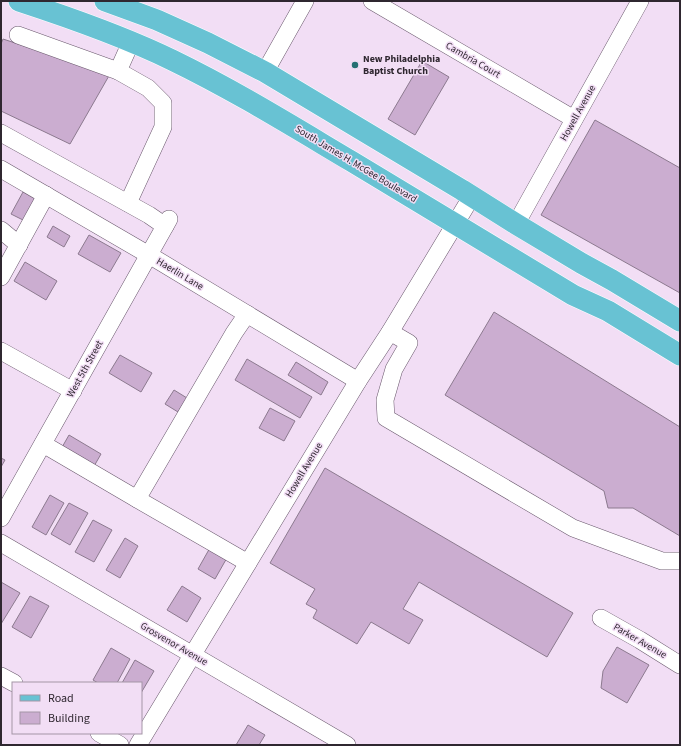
<svg xmlns="http://www.w3.org/2000/svg" width="681" height="746" font-family="'Source Sans 3',sans-serif">
<rect width="100%" height="100%" fill="#f2def5"/>
<g fill="#cbadd0" stroke="#8c7a8f">
<path d="M3,39L110,74L70,144L1,111V44Z"/>
<path d="M422,61L449,77L415,135L388,119Z"/>
<path d="M595,120L680,168V293L541,215Z"/>
<path d="M23,192L37,200L25,221L11,214Z"/>
<path d="M53,226L70,236L64,247L47,237Z"/>
<path d="M89,235L121,253L110,272L78,254Z"/>
<path d="M25,262L57,281L46,300L14,281Z"/>
<path d="M494,312L680,427V536L633,508H608L604,491L445,395Z"/>
<path d="M120,355L152,373L141,392L109,373Z"/>
<path d="M247,359L312,397L300,418L235,380Z"/>
<path d="M296,362L328,382L321,395L288,375Z"/>
<path d="M174,390L187,398L178,412L165,404Z"/>
<path d="M270,408L295,421L284,441L259,428Z"/>
<path d="M69,435L101,454L93,468L61,449Z"/>
<path d="M1,458L5,460L1,467Z"/>
<path d="M325,468L573,613L547,657L419,582L403,609L423,620L409,644L371,622L357,644L313,618L317,610L306,604L315,589L270,563Z"/>
<path d="M50,495L64,503L46,535L32,527Z"/>
<path d="M69,503L88,513L70,545L51,534Z"/>
<path d="M93,520L112,530L94,562L75,552Z"/>
<path d="M125,538L138,546L120,578L106,570Z"/>
<path d="M211,546L228,556L215,579L198,569Z"/>
<path d="M1,582L20,593L1,624Z"/>
<path d="M182,586L201,598L187,622L167,610Z"/>
<path d="M30,596L49,606L31,638L12,627Z"/>
<path d="M617,647L649,665L627,703L601,688L603,671Z"/>
<path d="M111,648L130,659L117,683H98L93,680Z"/>
<path d="M135,660L154,671L141,693V683H122Z"/>
<path d="M248,725L265,735L259,745H236Z"/>
</g>
<g fill="none" stroke-linecap="round" stroke-linejoin="round">
<g stroke="#6a596d" stroke-width="18">
<g id="minor">
<path d="M372,1L574,119"/>
<path d="M18,35L118,71L148,88L163,103V127L128,203"/>
<path d="M118,71L131,42"/>
<path d="M265,72L305,1"/>
<path d="M1,133L149,215L165,226"/>
<path d="M1,169L149,255L358,381"/>
<path d="M516,224L640,1"/>
<path d="M1,230L19,245"/>
<path d="M1,277L46,195"/>
<path d="M247,314L234,333L137,499L248,563"/>
<path d="M390,332L409,343L394,369L385,400L386,418L573,528L662,561H680"/>
<path d="M1,351L73,391"/>
<path d="M43,444L137,499"/>
<path d="M1,518L169,219"/>
<path d="M1,543L347,745"/>
<path d="M601,618L640,640L680,665"/>
<path d="M1,676L14,683"/>
<path d="M99,733L120,745"/>
<path d="M138,745L358,381L390,332L472,196"/>
</g>
</g>
<g stroke="#fff" stroke-width="22">
<g id="major">
<path d="M19,1C71,18 123,36 172,60C234,90 292,126 351,161C425,206 499,250 573,295L608,311L680,355"/>
<path d="M105,1L157,20L208,43L265,72L462,190L516,224L581,263L612,280L680,321"/>
</g>
</g>
<use href="#minor" stroke="#fff" stroke-width="17"/>
<use href="#major" stroke="#68c2d3" stroke-width="21"/>
</g>
<circle fill="#257073" stroke="#f2def5" stroke-width="1.5" cx="355" cy="65" r="4"/>
<g text-anchor="middle" dominant-baseline="central" stroke-width="3" stroke-linejoin="round" paint-order="stroke">
<g font-size="10" font-weight="bold" fill="#2f2730" stroke="#f2def5" text-anchor="start">
<text x="363" y="59">New Philadelphia<tspan x="363" dy="12">Baptist Church</tspan></text>
</g>
<g font-size="10" fill="#2f2730" stroke="#f2def5">
<text transform="translate(473 60) rotate(30)">Cambria Court</text>
<text transform="translate(578 113) rotate(-61)">Howell Avenue</text>
<text transform="translate(356 164) rotate(31)">South James H. McGee Boulevard</text>
<text transform="translate(180 274) rotate(31)">Haerlin Lane</text>
<text transform="translate(85 369) rotate(-61)">West 5th Street</text>
<text transform="translate(304 470) rotate(-59)">Howell Avenue</text>
<text transform="translate(640 641) rotate(30)">Parker Avenue</text>
<text transform="translate(174 644) rotate(30)">Grosvenor Avenue</text>
</g>
</g>
<rect width="681" height="746" fill="none" stroke="#2f2730" stroke-width="4"/>
<rect x="12" y="682" width="130" height="52" fill="#f2def5" stroke="#a495a6"/>
<rect x="20" y="695" width="20" height="6" fill="#68c2d3" stroke="#a495a6"/>
<text x="48" y="702" font-size="12" fill="#2f2730">Road</text>
<rect x="20" y="712" width="20" height="12" fill="#cbadd0" stroke="#a495a6"/>
<text x="48" y="722" font-size="12" fill="#2f2730">Building</text>
</svg>
